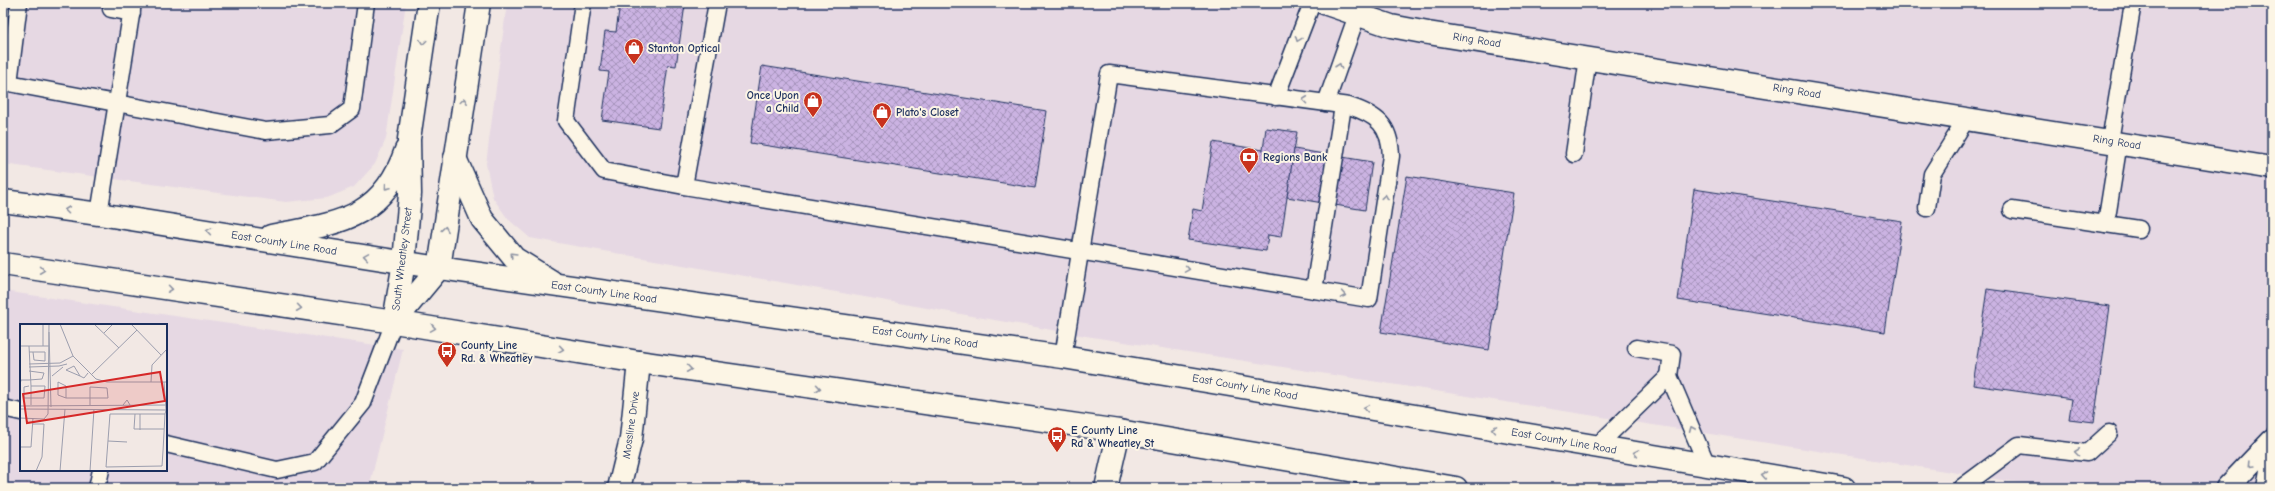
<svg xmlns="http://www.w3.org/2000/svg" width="2275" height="491" font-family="'Comic Neue',sans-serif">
<defs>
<pattern id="building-cross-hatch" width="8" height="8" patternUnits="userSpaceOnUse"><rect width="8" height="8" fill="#cbb3e2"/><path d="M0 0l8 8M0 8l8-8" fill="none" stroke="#a492ba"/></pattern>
</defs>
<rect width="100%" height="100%" fill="#f2e8e4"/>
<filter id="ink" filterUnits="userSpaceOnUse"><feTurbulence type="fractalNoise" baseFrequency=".025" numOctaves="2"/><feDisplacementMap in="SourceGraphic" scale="8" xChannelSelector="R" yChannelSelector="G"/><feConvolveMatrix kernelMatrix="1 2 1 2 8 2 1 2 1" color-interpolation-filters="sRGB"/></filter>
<g filter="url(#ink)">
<g fill="#e6d8e3" fill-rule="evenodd">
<path d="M3,3H406L386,139L375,164L354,187L327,198L286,202L3,164Z"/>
<path d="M507,3H2272V488H2053L1086,336L530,238L508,219L493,198L486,164Z"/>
<path d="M3,291L403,349L369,488H3ZM21,325H166V470H21Z"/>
</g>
<g fill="url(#building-cross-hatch)" stroke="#1b2f5e">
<path d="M620,3L685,5L676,66L668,65L659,128L602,120L609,72L600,71L605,31L616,32Z"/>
<path d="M762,66L1047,111L1035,188L750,143Z"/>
<path d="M1266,128L1297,132L1281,237L1268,235L1266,251L1188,240L1193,209L1202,211L1213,142L1263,150Z"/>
<path d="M1294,149L1372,162L1365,210L1287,197Z"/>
<path d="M1407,176L1514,193L1489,350L1381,332Z"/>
<path d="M1694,189L1902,221L1885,332L1678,300Z"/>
<path d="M1987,289L2110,306L2094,422L2069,419L2072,399L1973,385Z"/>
</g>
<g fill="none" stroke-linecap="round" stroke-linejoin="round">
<g stroke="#1b2f5e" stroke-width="19">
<g id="lane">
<path d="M19,3L9,83L266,131L330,125L352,109L366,3"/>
<path d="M583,3L566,121L604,171L684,186"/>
<path d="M717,3L684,186L1369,299L1391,156C1390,125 1377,115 1349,106L1109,74L1063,357"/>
<path d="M111,9L132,13"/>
<path d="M1276,97L1312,3"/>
<path d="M1326,103L1357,15"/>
<path d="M2110,141L2133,3"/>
<path d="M1574,154L1588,58"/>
<path d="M1927,208L1932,174L1967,118"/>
<path d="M2012,210L2106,224L2119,142"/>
<path d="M99,214L133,3"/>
<path d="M2106,224L2139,229"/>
<path d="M1314,290L1343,106"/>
<path d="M1636,348L1672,354L1669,376"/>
<path d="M3,408L21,412"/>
<path d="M166,444L277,470L315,462L363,403L394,322"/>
<path d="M1597,446L1669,376L1707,465"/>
<path d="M97,488L101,470"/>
<path d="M1961,488L2019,445L2087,453L2109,433"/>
</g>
</g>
<g stroke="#1b2f5e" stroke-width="25">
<g id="street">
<path d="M1324,3L1391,26L1428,33L2272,168"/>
<path d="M619,488L631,439L639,362"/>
<path d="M1106,488L1119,431"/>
<path d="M2227,488L2272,441"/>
<path d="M2268,488L2272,465"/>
</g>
</g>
<g stroke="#1b2f5e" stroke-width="25">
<g id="secondary">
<path d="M455,158L482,219L514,258L551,281"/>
<path d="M3,201L99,214L439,268L1063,357L1844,488"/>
<path d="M271,236C336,223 382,221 406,150"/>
<path d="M3,264L394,322L639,362L1119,431L1456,488"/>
<path d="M394,321L404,262L410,194L409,139L429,3"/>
<path d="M394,322L439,268L479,3"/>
</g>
</g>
<use href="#lane" stroke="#fcf5e5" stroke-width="16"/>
<use href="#street" stroke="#fcf5e5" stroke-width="22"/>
<use href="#secondary" stroke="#fcf5e5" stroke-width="22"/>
</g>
<defs><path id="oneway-chevron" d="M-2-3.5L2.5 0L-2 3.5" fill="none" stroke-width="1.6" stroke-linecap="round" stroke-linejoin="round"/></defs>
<g stroke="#8c92a2">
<use href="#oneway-chevron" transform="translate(1298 39) rotate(111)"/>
<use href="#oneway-chevron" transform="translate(423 42) rotate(98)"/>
<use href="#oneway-chevron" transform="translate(1339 66) rotate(-71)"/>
<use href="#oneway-chevron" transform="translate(1305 100) rotate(-173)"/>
<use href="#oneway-chevron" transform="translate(464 101) rotate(-82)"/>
<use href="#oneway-chevron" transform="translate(387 187) rotate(130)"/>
<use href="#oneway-chevron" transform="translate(1385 197) rotate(-81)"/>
<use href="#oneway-chevron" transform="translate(67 210) rotate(-173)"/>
<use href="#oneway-chevron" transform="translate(445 229) rotate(-81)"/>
<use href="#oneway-chevron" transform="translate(209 231) rotate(-171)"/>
<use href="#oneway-chevron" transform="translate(513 255) rotate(-135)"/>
<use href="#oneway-chevron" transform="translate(366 256) rotate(-171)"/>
<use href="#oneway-chevron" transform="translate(1187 269) rotate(9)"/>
<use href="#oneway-chevron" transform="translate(42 270) rotate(8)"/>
<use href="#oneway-chevron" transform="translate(170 289) rotate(8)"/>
<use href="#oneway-chevron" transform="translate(1343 295) rotate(10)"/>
<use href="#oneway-chevron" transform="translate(299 308) rotate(8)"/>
<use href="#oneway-chevron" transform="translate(433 328) rotate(9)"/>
<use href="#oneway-chevron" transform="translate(561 349) rotate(9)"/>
<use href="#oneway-chevron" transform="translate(689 369) rotate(8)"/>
<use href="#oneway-chevron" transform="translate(818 388) rotate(8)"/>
<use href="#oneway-chevron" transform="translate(1366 408) rotate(-170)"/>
<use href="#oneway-chevron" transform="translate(1494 429) rotate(-170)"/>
<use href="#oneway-chevron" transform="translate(1692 429) rotate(-113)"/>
<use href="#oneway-chevron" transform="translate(2077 452) rotate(-173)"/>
<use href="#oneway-chevron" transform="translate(1636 453) rotate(-170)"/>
<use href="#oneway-chevron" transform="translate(2250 465) rotate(134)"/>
<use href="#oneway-chevron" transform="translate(1764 475) rotate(-170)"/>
</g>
</g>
<defs>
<g id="shop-pin" transform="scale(1)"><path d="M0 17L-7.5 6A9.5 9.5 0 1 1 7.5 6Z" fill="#c8321e" stroke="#fcf5e5"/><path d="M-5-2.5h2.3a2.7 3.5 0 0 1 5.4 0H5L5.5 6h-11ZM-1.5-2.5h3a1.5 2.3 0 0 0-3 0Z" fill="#fff"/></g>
<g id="bank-pin" transform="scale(1)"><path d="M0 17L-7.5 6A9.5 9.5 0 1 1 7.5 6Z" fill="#c8321e" stroke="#fcf5e5"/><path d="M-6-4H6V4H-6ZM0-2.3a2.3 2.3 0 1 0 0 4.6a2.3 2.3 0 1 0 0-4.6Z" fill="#fff"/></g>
<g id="bus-pin" transform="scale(1)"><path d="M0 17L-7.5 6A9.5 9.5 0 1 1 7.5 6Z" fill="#c8321e" stroke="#fcf5e5"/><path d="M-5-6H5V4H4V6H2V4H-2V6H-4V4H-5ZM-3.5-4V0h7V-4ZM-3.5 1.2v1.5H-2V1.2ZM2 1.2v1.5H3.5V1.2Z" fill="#fff"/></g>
</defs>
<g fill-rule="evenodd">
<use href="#shop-pin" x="634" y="48"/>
<use href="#shop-pin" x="813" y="101"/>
<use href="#shop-pin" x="882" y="112"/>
<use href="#bank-pin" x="1249" y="157"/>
<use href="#bus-pin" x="447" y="351"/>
<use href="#bus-pin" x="1057" y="436"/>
</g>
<g text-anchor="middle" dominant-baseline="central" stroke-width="4" stroke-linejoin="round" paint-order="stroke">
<g font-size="11" fill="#1b2f5e" stroke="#fcf5e5">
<text transform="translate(1477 40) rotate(9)">Ring Road</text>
<text transform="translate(1797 91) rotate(9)">Ring Road</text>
<text transform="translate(2117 142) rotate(9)">Ring Road</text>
<text transform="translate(284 243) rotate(9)">East County Line Road</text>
<text transform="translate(402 259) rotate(-83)">South Wheatley Street</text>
<text transform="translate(604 292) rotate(8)">East County Line Road</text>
<text transform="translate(925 337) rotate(8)">East County Line Road</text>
<text transform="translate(1245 387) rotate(10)">East County Line Road</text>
<text transform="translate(631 425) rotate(-82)">Mossline Drive</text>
<text transform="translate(1564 441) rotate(10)">East County Line Road</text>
</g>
<g font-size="11" font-weight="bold" fill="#1b2f5e" stroke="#fcf5e5" text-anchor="start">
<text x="648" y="48">Stanton Optical</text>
<text x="799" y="95" text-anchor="end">Once Upon<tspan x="799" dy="13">a Child</tspan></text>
<text x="896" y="112">Plato's Closet</text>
<text x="1263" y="157">Regions Bank</text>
<text x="461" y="345">County Line<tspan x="461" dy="13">Rd. &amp; Wheatley</tspan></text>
<text x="1071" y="430">E County Line<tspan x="1071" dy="13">Rd &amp; Wheatley St</tspan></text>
</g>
</g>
<g transform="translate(20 324)">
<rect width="147" height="147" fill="#f2e8e4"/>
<path fill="none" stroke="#9c9eae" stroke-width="1" d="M40,0L53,32L76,55L87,58H147M74,0L99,24M111,0L141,31M29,8L31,83M84,9L93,0M0,22H29M9,22L11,62M23,22V0M9,28H25V37L14,36L13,28M9,40L40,39L53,32M9,43L39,42L47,40M71,51L117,6M32,52L43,43M60,52L54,42L46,46L60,52L64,54L68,49M9,56L22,55L24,49L9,47M131,58L132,41L147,25M144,58L146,86L145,90L143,127L142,142L86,143L90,90H145M0,61L1,56H9M9,62L4,63V74H24L25,62M46,74L38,71V58L46,62V74H88L87,64L70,63V81M11,81V62H25M103,81L107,76L110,81M0,82L147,81M0,85L147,86M115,90L114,105H144M0,94L24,95L28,90L29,0M13,100H24L22,133L16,147M120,106V90M88,117L107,118M0,123H11L13,94M40,147L45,85M70,147L74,85"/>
<path fill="#d62828" fill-opacity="0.15" stroke="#d62828" stroke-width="2" d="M140,48L145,77L7,99L3,70Z"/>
<rect width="147" height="147" fill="none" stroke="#1b2f5e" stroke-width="2"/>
</g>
<rect width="2275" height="491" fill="none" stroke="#fcf5e5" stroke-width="16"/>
<rect x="8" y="8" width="2259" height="475" fill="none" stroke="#1b2f5e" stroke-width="1.5" filter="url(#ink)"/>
</svg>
